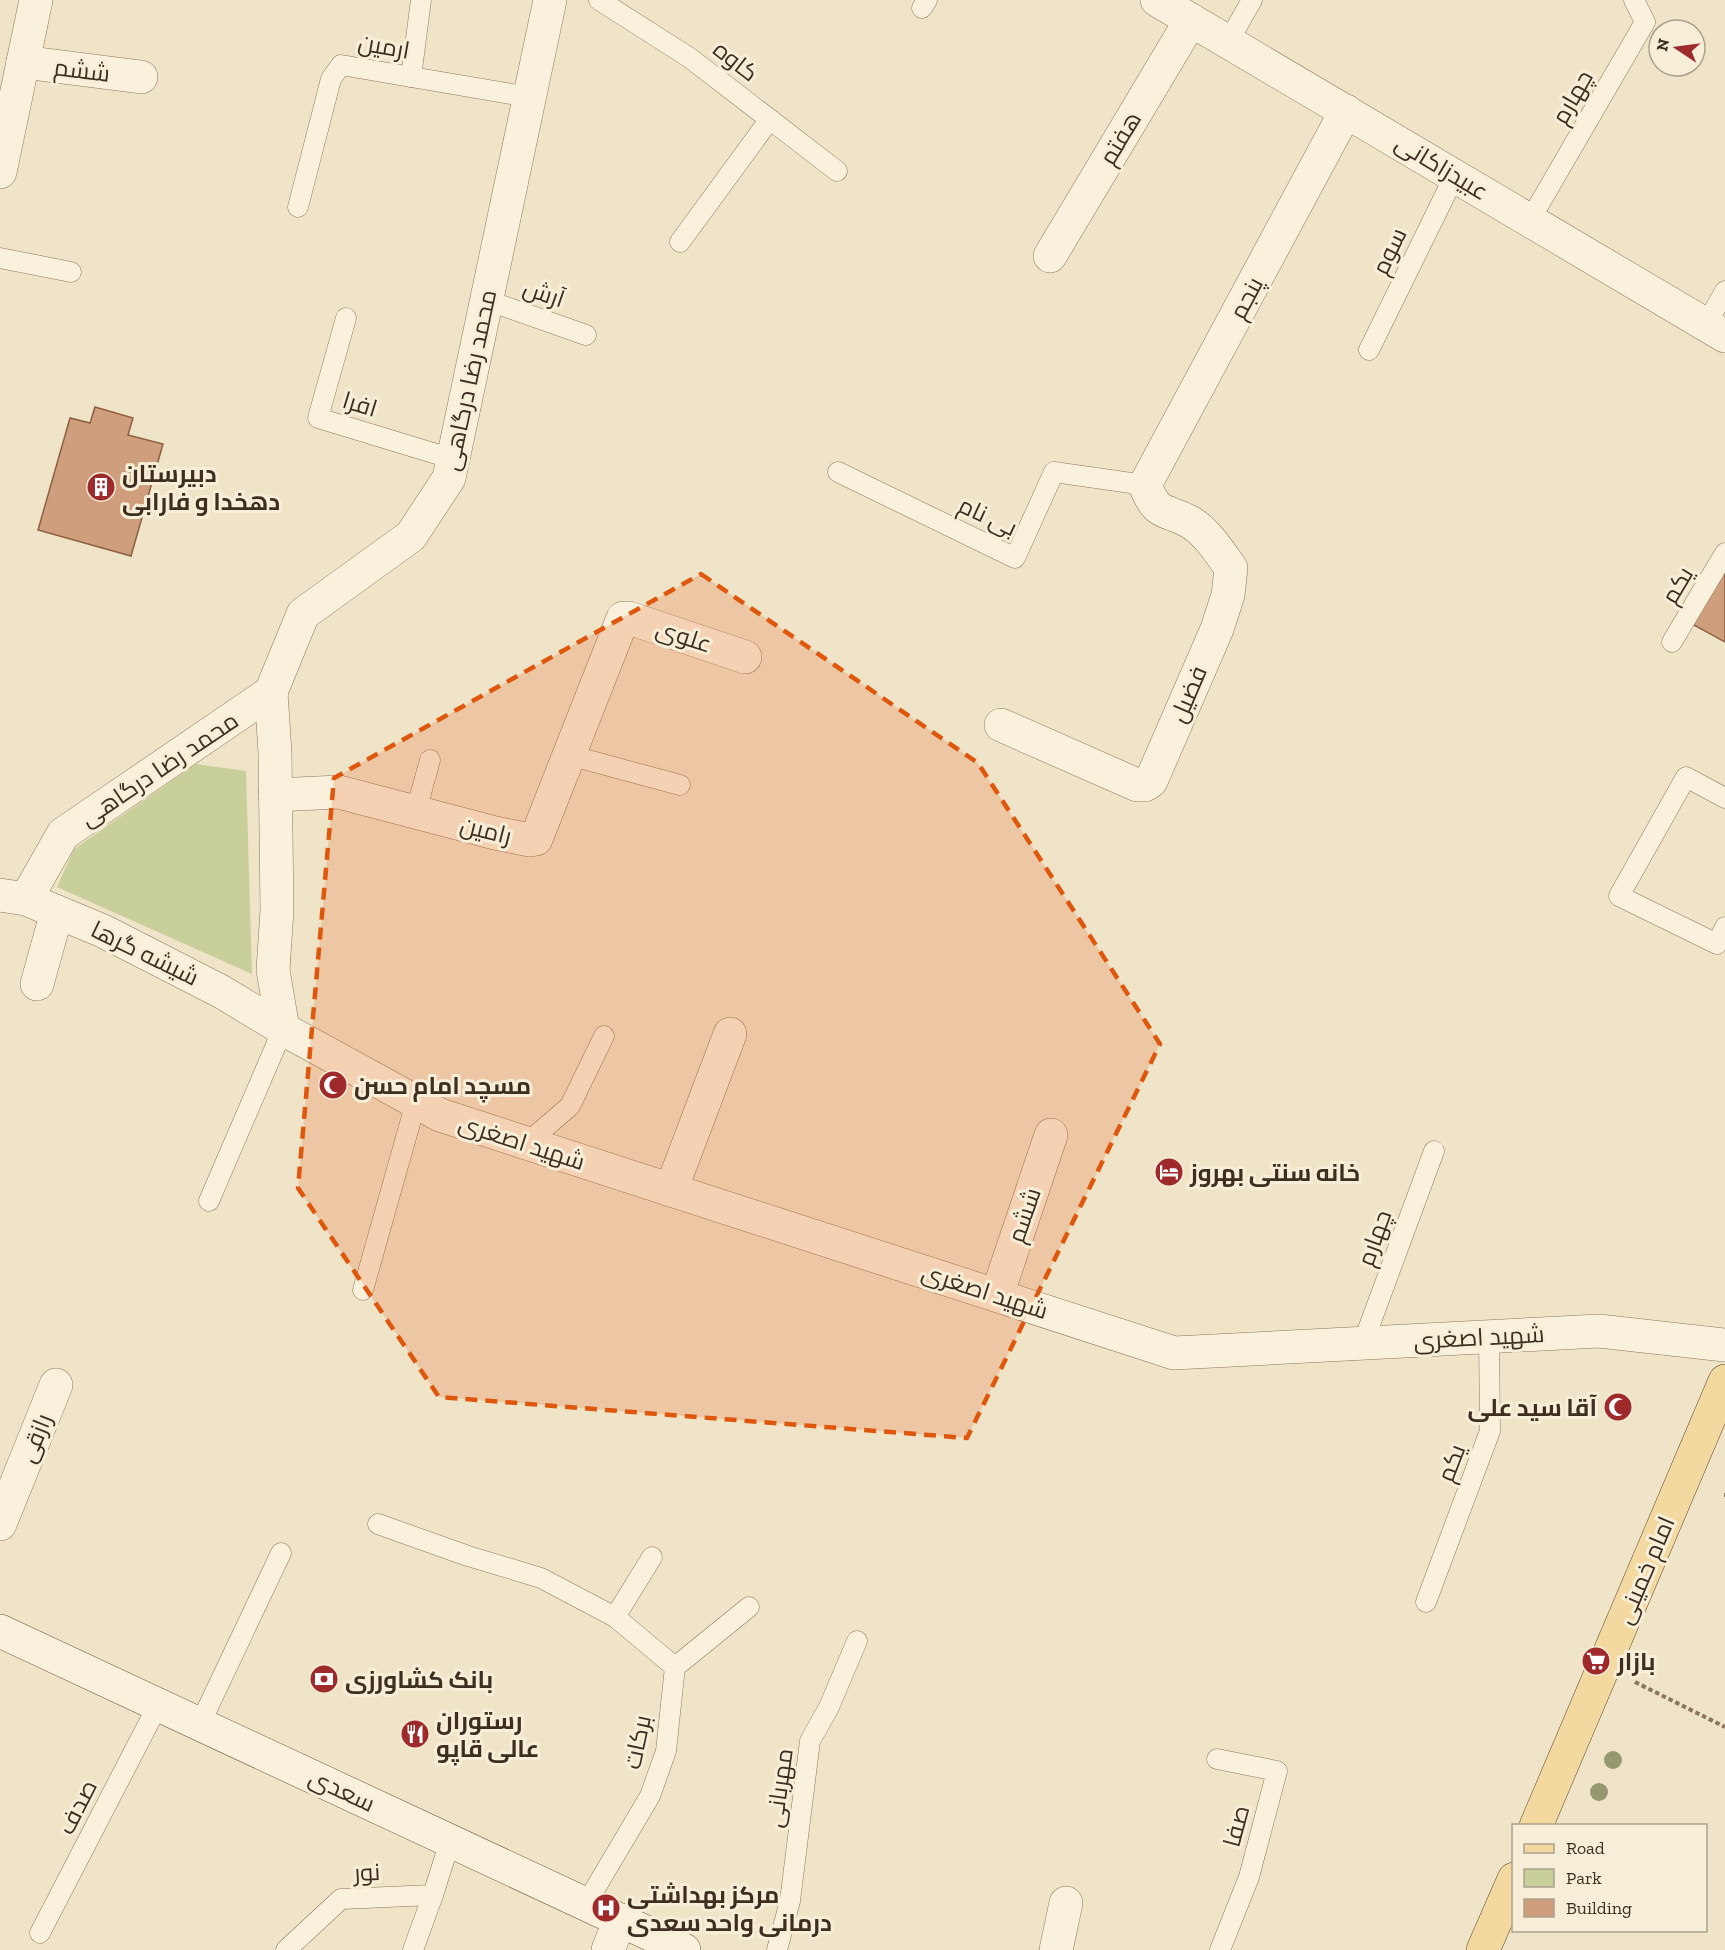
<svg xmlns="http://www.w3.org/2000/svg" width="1725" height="1950" font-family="'Zilla Slab',Cairo,serif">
<rect width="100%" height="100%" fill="#f0e4c8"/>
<path fill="#c9cf9b" d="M196,764L246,771L252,974L57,887L74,849Z"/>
<g fill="#cf9f7d" stroke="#8d5f41" stroke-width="1.5">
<path d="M95,407L133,418L128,435L163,444L131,556L38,530L70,418L90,423Z"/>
<path d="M1725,568V642L1692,624Z"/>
</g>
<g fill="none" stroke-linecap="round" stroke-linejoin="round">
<g stroke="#8d765c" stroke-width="21">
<g id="service">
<path d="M599,0L690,58L837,171"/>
<path d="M922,8L927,0"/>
<path d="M1228,42L1252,0"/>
<path d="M411,77L421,0"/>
<path d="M298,207L331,79L341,65L529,97"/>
<path d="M1530,220L1645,22L1634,0"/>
<path d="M680,242L770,119"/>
<path d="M0,258L71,272"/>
<path d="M486,300L586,335"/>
<path d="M346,318L318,418L453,459"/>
<path d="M1706,325L1725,291"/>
<path d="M1369,350L1455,175"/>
<path d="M838,472L1015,558L1054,472L1145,485"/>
<path d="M1672,642L1725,553"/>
<path d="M569,755L680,785"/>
<path d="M1725,798L1686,777L1619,896L1717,944L1725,927"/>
<path d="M416,811L430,760"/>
<path d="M527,1143L570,1106L604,1036"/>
<path d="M209,1201L283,1029"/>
<path d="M363,1290L416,1102"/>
<path d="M1363,1343L1434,1151"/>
<path d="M378,1524L468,1556L541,1578L615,1617L675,1667"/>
<path d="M1426,1602L1490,1431L1489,1336"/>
<path d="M615,1617L652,1557"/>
<path d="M200,1724L281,1553"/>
<path d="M1217,1759L1277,1771L1249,1877L1220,1950"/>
<path d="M586,1904L650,1796L666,1751L675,1667L749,1607"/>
<path d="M40,1933L158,1705"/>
<path d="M286,1950L341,1899L433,1895"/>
<path d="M413,1950L433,1895L450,1841"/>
<path d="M777,1950L790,1901L810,1741L829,1707L857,1641"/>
</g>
</g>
<g stroke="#8d765c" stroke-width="34">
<g id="minor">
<path d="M23,62L141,77"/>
<path d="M0,172L36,0"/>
<path d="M1050,256L1191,20"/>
<path d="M271,692L275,753L277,910L273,970L283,1029"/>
<path d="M1001,725L1137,785H1145L1151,781L1217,629L1228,595L1231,568C1220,553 1207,532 1190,522C1165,508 1158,518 1145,485L1346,111"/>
<path d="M275,795L339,792L495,833L530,840L536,839L623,618H629L745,657"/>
<path d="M0,895L26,899L103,931L222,992L283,1029"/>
<path d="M26,899L63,834L271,692L303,614L411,536L449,478L550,0"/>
<path d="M37,984L57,912"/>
<path d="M671,1190L730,1034"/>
<path d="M997,1295L1051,1135"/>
<path d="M0,1524L56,1385"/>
<path d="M608,1950L620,1920"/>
<path d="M1056,1950L1066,1903"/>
</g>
</g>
<g stroke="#8d765c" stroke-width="34">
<g id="tertiary">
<path d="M1157,0L1725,336"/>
<path d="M283,1029L440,1115L1174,1353L1599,1331L1725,1345"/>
</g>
</g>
<g stroke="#6f573f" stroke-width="34">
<path id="secondary" d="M0,1631L684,1950"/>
</g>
<g stroke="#5b4430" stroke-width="34">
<g id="primary">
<path d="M1536,1826L1725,1381"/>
<path d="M1483,1950L1514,1879"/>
</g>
</g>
<g stroke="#8d765c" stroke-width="4" stroke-dasharray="4.5 3" stroke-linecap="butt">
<path d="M1724,1495H1725"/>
<path d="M1635,1682L1725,1727"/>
</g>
<use href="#service" stroke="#faf1dc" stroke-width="20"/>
<use href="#minor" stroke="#faf1dc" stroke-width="33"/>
<use href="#tertiary" stroke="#faf1dc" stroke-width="33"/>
<use href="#secondary" stroke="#faf1dc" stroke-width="33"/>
<use href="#primary" stroke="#f3d9a0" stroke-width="33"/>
</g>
<g fill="#96986f">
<circle cx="1613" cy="1760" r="9"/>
<circle cx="1599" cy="1792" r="9"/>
</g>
<path fill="#df570d" fill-opacity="0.2" stroke="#df570d" stroke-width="4.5" stroke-dasharray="12 8" stroke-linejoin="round" d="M701,574L978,763L1160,1044L967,1438L439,1397L298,1188L334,778Z"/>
<defs>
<g id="building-disc" transform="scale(1.5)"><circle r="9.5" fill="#9e2a2b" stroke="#f7eed8"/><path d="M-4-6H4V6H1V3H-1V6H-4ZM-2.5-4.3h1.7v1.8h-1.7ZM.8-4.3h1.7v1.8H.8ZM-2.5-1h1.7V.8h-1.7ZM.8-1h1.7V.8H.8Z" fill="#fff"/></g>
<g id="mosque-disc" transform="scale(1.5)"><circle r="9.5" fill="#9e2a2b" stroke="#f7eed8"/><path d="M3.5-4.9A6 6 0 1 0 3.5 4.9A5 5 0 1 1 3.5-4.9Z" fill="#fff"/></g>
<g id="hotel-disc" transform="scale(1.5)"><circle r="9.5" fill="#9e2a2b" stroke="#f7eed8"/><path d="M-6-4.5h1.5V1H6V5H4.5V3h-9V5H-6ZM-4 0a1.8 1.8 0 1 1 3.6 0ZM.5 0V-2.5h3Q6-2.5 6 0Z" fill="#fff"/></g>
<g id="supermarket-disc" transform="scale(1.5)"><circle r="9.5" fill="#9e2a2b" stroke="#f7eed8"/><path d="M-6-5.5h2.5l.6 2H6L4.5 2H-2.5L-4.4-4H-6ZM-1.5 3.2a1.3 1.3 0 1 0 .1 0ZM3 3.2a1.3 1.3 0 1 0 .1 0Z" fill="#fff"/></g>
<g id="bank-disc" transform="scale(1.5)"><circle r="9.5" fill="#9e2a2b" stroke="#f7eed8"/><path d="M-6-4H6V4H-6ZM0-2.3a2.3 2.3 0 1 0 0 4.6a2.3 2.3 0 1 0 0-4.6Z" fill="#fff"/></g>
<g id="restaurant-disc" transform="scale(1.5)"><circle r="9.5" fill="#9e2a2b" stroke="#f7eed8"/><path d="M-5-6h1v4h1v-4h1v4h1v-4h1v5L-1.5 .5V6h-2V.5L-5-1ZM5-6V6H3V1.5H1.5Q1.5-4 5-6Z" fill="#fff"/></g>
<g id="hospital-disc" transform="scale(1.5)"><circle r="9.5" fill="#9e2a2b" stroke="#f7eed8"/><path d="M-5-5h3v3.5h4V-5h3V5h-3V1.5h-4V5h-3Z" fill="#fff"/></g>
</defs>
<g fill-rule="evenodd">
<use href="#building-disc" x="101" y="487"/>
<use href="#mosque-disc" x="333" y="1085"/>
<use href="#hotel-disc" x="1169" y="1172"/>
<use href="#mosque-disc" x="1618" y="1407"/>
<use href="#supermarket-disc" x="1596" y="1661"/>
<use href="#bank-disc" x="324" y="1679"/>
<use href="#restaurant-disc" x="415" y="1734"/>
<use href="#hospital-disc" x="606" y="1908"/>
</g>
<g text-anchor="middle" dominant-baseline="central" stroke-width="6" stroke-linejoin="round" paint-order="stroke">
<g font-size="24" fill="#3d2e20" stroke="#f7eed8">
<text transform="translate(384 46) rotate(10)">ارمین</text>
<text transform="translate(736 61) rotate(38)">کاوه</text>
<text transform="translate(82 70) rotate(7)">ششم</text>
<text transform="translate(1572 97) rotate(-60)">چهارم</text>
<text transform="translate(1120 138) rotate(-59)">هفتم</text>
<text transform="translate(1442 167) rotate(31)">عبیدزاکانی</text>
<text transform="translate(1389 251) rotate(-64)">سوم</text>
<text transform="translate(544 293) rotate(19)">آرش</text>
<text transform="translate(1246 298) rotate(-62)">پنجم</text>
<text transform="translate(469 380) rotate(-78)">محمد رضا درگاهی</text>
<text transform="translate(360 404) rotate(17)">افرا</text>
<text transform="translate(988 516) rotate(25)">بی نام</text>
<text transform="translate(1677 585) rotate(-59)">یکم</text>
<text transform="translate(684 636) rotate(18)">علوی</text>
<text transform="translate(1188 694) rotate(-67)">فضیل</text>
<text transform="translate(159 769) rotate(-34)">محمد رضا درگاهی</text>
<text transform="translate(486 830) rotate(14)">رامین</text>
<text transform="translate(145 953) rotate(26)">شیشه گرها</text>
<text transform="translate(522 1142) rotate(18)">شهید اصغری</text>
<text transform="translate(1024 1215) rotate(-71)">ششم</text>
<text transform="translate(1374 1238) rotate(-70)">چهارم</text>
<text transform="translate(985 1291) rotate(18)">شهید اصغری</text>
<text transform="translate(1479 1337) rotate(-3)">شهید اصغری</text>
<text transform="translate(35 1438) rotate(-68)">رازقی</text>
<text transform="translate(1451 1463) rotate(-69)">یکم</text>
<text transform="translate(1645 1570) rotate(-67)">امام خمینی</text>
<text transform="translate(637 1742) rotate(-78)">برکات</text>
<text transform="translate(779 1788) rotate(-82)">مهربانی</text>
<text transform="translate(342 1790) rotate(25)">سعدی</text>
<text transform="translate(77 1807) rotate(-63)">صدف</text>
<text transform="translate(1236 1826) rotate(-75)">صفا</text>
<text transform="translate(367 1872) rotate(-3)">نور</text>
</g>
<g font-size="24" font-weight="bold" fill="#3d2e20" stroke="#f7eed8" text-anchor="start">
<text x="122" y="473">دبیرستان<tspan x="122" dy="28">دهخدا و فارابی</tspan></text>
<text x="354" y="1085">مسچد امام حسن</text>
<text x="1190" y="1172">خانه سنتی بهروز</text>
<text x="1597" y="1407" text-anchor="end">آقا سید علی</text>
<text x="1617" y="1661">بازار</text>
<text x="345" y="1679">بانک کشاورزی</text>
<text x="436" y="1720">رستوران<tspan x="436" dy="28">عالی قاپو</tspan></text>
<text x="627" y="1894">مرکز بهداشتی<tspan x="627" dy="28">درمانی واحد سعدی</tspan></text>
</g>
</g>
<rect x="1512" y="1824" width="195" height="108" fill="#f7eed8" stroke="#ada18e" stroke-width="1.5"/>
<rect x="1524" y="1844" width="30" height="9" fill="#f3d9a0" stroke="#ada18e" stroke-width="1.5"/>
<text x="1566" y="1854" font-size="18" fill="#3d2e20">Road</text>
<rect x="1524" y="1869" width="30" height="18" fill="#c9cf9b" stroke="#ada18e" stroke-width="1.5"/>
<text x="1566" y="1884" font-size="18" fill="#3d2e20">Park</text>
<rect x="1524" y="1899" width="30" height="18" fill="#cf9f7d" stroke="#ada18e" stroke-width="1.5"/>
<text x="1566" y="1914" font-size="18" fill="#3d2e20">Building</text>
<g transform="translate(1677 48) rotate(283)"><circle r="28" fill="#f7eed8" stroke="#ada18e" stroke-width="1.5"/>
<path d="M0-4.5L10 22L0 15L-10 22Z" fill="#9e2a2b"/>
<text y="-9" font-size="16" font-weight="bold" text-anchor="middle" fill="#3d2e20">N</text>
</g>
</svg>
